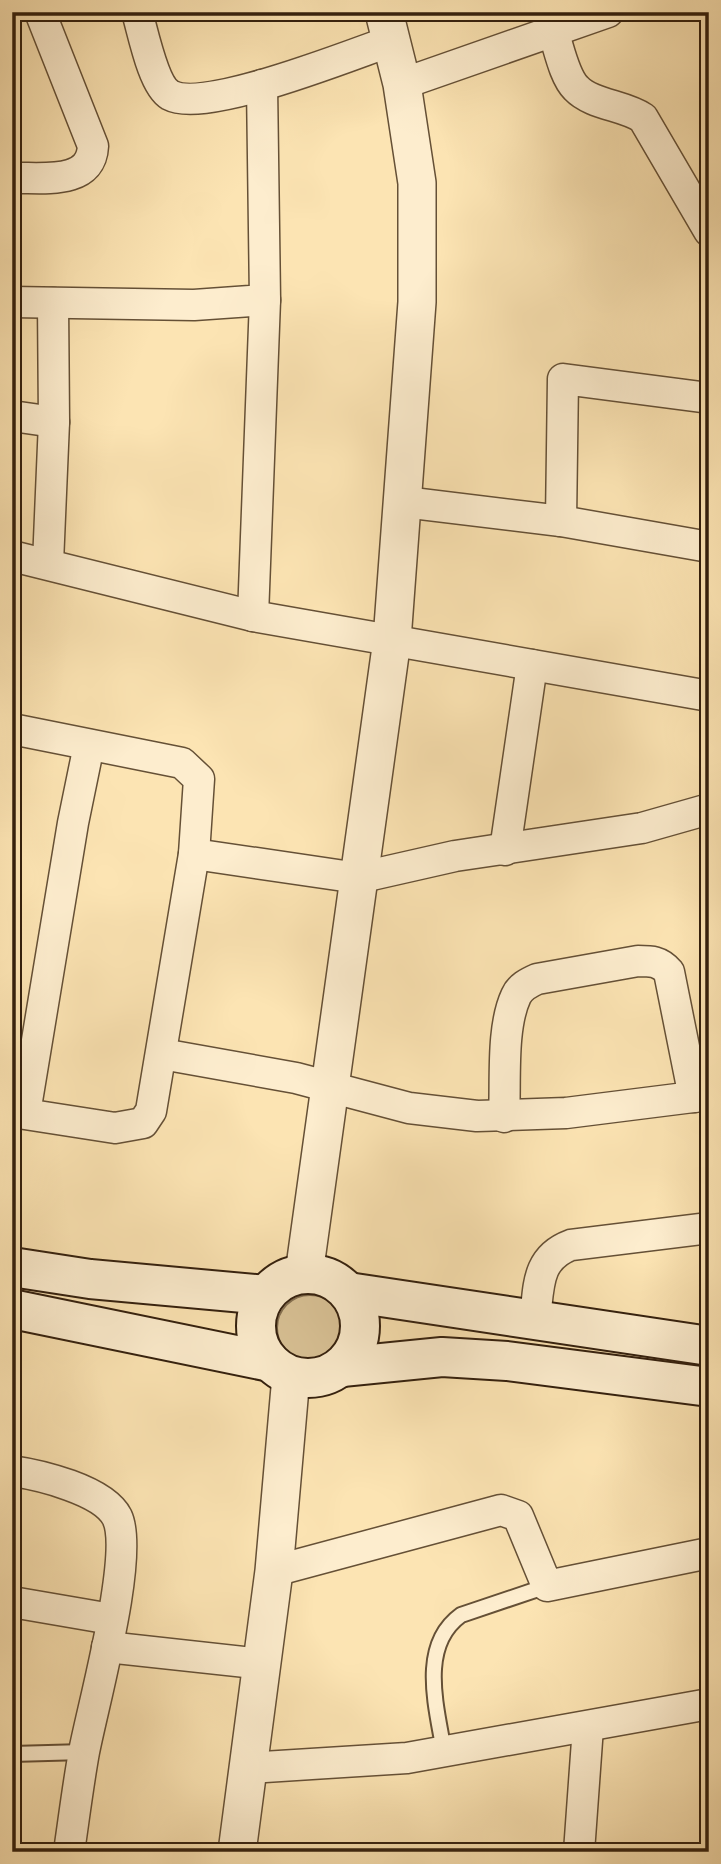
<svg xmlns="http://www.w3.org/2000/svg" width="721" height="1864" font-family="'EB Garamond',serif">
<rect width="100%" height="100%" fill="#fce4b3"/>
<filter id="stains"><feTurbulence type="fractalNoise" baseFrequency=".00286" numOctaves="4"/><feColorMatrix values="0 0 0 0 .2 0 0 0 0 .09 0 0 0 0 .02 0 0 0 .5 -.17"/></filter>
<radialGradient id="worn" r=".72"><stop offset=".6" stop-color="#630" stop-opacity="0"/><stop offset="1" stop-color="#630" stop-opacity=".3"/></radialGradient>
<circle fill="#dac397" stroke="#867152" stroke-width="2" cx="310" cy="1328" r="33"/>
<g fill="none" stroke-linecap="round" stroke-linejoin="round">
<g stroke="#655036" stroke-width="18">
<g id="service">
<path d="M444,1752C437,1708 418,1646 461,1615L547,1586"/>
<path d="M12,1754L84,1752"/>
</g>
</g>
<g stroke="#655036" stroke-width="33">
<g id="minor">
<path d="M137,12C143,32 153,85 170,95C205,114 350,55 391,41"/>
<path d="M553,31C559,48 564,76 576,88C592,105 624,105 643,118L709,231"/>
<path d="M402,84L608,12"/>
<path d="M12,178C41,177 91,186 93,146L40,12"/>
<path d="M12,302L194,305L265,300L262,85"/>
<path d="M12,416L54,422"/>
<path d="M404,502L561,521L709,547"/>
<path d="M561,521L563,379L709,398"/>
<path d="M12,556L253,616L709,696"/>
<path d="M48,563L54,422L53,303"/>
<path d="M253,616L265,300"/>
<path d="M12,729L182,763L199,779L194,854L151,1111L143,1123L115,1128L12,1112"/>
<path d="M505,850L532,665"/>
<path d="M194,854L358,878L455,856L642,828L709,809"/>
<path d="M162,1054L296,1078L409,1108L477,1116L566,1113L709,1095"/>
<path d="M25,1113L73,823L89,745"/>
<path d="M504,1117C506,1082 501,1028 516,996C520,987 528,983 537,979L638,961C651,961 660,961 669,972L694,1097"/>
<path d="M535,1319C539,1287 536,1258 571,1245L709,1228"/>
<path d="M12,1471C40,1475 103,1490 117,1517C135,1554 93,1705 84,1752C78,1785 74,1818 69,1852"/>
<path d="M274,1571L501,1510L518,1516L547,1586L709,1553"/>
<path d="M12,1602L111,1619"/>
<path d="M107,1647L263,1664"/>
<path d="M248,1768L407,1758L709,1704"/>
<path d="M579,1852L588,1727"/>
</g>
</g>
<g stroke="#655036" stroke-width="40">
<g id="tertiary">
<path d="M304,1274L392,640L417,302V183L402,84L384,12"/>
<path d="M237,1852L274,1571L291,1376"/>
</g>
</g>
<g stroke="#331f0d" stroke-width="42">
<g id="secondary">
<path d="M12,1267L90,1279L266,1295"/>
<circle cx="308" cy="1326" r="52"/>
<path d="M348,1292L709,1346"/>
<path d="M12,1309L270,1362"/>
<path d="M342,1367L442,1357L507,1361L709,1387"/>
</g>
</g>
<use href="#service" stroke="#fdedce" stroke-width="14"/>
<use href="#minor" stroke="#fdedce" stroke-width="30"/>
<use href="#tertiary" stroke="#fdedce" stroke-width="37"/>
<use href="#secondary" stroke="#fdedce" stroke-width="38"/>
</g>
<rect width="721" height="1864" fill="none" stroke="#fce4b3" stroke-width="42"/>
<rect x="14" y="14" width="693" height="1836" fill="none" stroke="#331f0d" stroke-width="3.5"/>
<rect x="21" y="21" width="679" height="1822" fill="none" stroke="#331f0d" stroke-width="2"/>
<rect width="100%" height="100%" filter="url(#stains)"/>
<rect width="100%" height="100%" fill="url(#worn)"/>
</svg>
